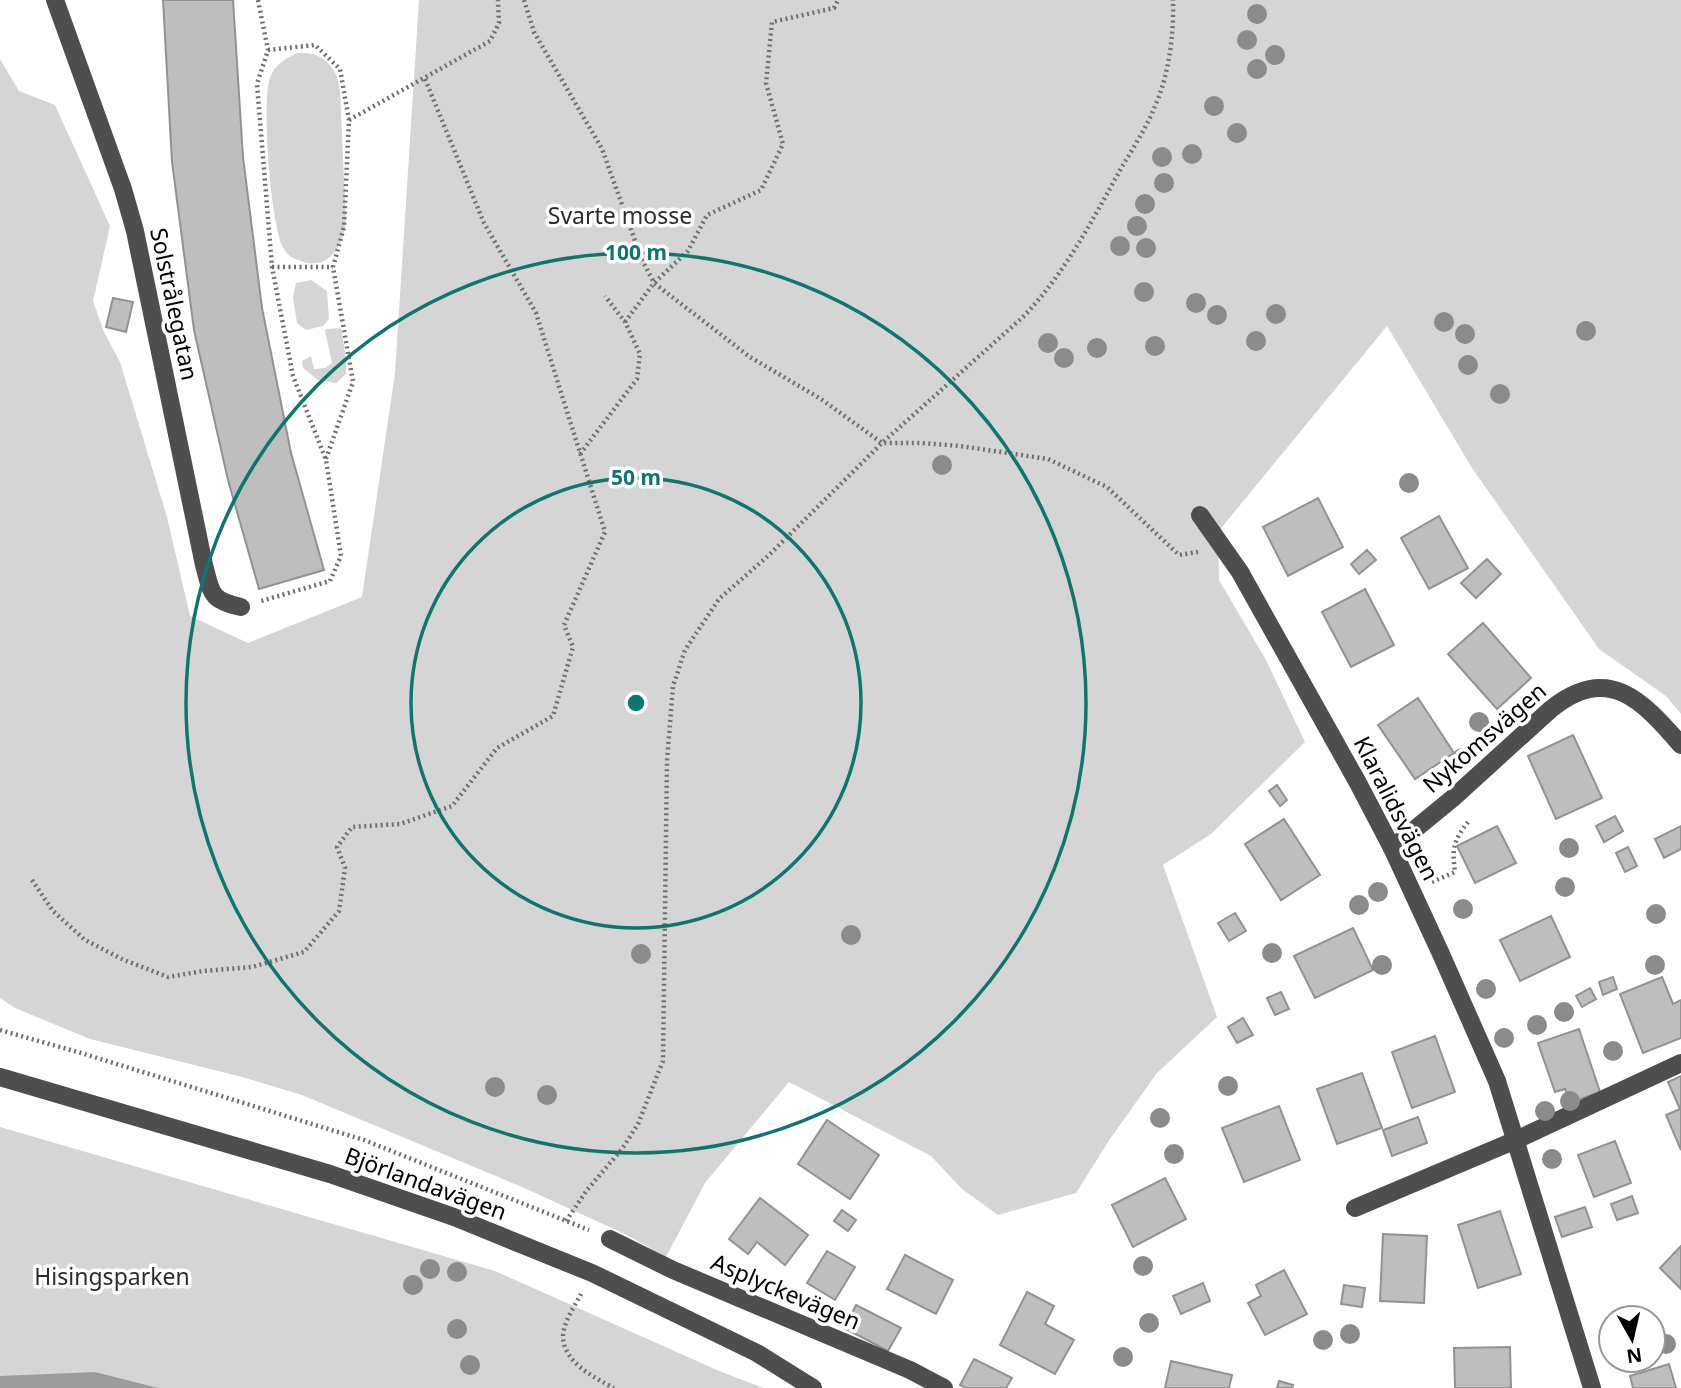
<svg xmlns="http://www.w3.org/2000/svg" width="1681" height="1388" font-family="'Noto Sans',sans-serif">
<rect width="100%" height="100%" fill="#fff"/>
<g fill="#d5d5d5">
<path d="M419,0H1681V714L1666,696L1599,649L1472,468L1387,326L1218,532L1219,580L1266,660L1305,742L1211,834L1163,865L1217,1017L1157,1073L1110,1139L1076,1193L998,1215L962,1189L931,1156L789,1082L705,1183L666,1257L625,1234L522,1187L302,1095L242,1077L90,1039L15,1008L0,998V59L19,91L55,105L110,226L93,301L104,332L120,362L167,517L190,616L248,643L362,597L395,373Z"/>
<path d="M297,53C322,51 338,67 340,91L346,222C342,247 329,271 301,261C293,259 288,256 284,249C271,230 261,100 270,78C274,65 286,58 297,53Z"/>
<path d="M311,280L327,291L329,319L323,326L306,330L297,323L293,298L296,283Z"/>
<path d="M341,328L346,359V374L336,383L318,380L303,368L302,361L311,356L314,369L325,368L332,363L325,331L326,329Z"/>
<path d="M0,1127L495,1271L717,1370L763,1388H0Z"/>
</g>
<path fill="#9c9c9c" d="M95,1372L158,1388H0V1376Z"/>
<g fill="#bebebe" stroke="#929292" stroke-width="2">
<path d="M163,0H233L243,157L262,308L291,453L324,570L259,589L228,480L194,330L172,162Z"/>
<path d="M113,298L133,302L126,332L106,327Z"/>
<path d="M1318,498L1343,547L1288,576L1263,527Z"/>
<path d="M1439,516L1468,568L1429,589L1401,538Z"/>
<path d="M1367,550L1376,560L1359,574L1351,564Z"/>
<path d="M1487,559L1501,574L1476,598L1461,583Z"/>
<path d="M1365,589L1394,645L1351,667L1322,612Z"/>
<path d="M1483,623L1531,678L1497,709L1448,654Z"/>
<path d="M1418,698L1454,753L1415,779L1378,725Z"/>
<path d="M1573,735L1602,798L1556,819L1528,756Z"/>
<path d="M1277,785L1287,800L1280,806L1269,791Z"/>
<path d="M1615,816L1623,831L1604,842L1596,826Z"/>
<path d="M1284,819L1320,875L1281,900L1245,844Z"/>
<path d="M1497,826L1516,863L1475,883L1457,846Z"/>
<path d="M1681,826V849L1664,858L1655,839Z"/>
<path d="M1628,847L1637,866L1625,872L1616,853Z"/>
<path d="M1235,913L1246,931L1229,941L1218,923Z"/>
<path d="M1551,916L1570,957L1520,981L1500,940Z"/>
<path d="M1353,928L1373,970L1315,998L1294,956Z"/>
<path d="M1613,977L1617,989L1603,995L1599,982Z"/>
<path d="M1662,977L1673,1004L1681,1000V1038L1643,1053L1620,994Z"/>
<path d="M1590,988L1596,999L1582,1007L1576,996Z"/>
<path d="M1281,992L1289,1009L1275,1015L1267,998Z"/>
<path d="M1243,1018L1253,1035L1237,1043L1228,1027Z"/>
<path d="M1579,1029L1600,1092L1570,1103L1565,1089L1555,1092L1538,1043Z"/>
<path d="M1435,1036L1455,1092L1412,1108L1392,1052Z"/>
<path d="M1362,1073L1382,1128L1337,1144L1317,1089Z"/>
<path d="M1681,1076V1150L1666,1115L1680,1109L1668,1082Z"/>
<path d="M1279,1106L1300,1160L1244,1182L1222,1128Z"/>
<path d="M1418,1117L1427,1143L1392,1156L1383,1130Z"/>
<path d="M827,1120L879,1155L850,1199L798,1164Z"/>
<path d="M1615,1141L1631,1183L1594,1197L1578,1155Z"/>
<path d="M1165,1178L1186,1219L1133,1247L1112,1205Z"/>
<path d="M1632,1196L1638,1213L1617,1220L1611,1204Z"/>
<path d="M760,1198L808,1235L785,1265L757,1242L748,1254L729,1239Z"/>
<path d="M1585,1207L1592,1227L1562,1237L1555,1217Z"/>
<path d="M842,1210L856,1220L848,1231L834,1221Z"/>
<path d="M1500,1211L1521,1274L1478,1288L1458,1225Z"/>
<path d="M1383,1234L1427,1236L1424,1303L1380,1301Z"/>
<path d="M1681,1246V1289L1660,1268Z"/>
<path d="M827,1251L855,1267L835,1300L807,1283Z"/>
<path d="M905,1255L953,1280L936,1314L887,1289Z"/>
<path d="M1284,1270L1307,1314L1265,1335L1248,1303L1261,1296L1256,1285Z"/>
<path d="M1203,1283L1210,1301L1181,1314L1173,1296Z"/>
<path d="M1344,1285L1365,1288L1362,1307L1341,1304Z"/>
<path d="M1027,1292L1054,1306L1045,1324L1074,1340L1055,1374L1000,1345Z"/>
<path d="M856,1305L901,1328L888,1351L844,1328Z"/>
<path d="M1510,1347L1511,1388H1455L1454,1348Z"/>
<path d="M974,1359L1012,1378L1006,1388H966L960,1385Z"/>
<path d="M1171,1361L1232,1375L1229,1388H1165Z"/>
<path d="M1669,1364L1676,1388H1633L1630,1376Z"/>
<path d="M1279,1381L1293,1385L1292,1388H1277Z"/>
</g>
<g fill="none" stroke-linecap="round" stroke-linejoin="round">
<g stroke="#707070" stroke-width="4.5" stroke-dasharray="2 3.5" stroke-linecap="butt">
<path d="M258,0L268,50L257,84L272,267L293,376L326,460L341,556L330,581L261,601"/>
<path d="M524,0L534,32L602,149L642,260L654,283L750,357L821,399L882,443H922L960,446L1048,459L1107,487L1179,555L1198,552"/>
<path d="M268,50L315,45L340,69L349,120L344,227L333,267L353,382L326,459"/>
<path d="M349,120L490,41L499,23L498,0"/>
<path d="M272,267H333"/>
<path d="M625,322L654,283L688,251L707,215L761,190L783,144L766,83L772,22L834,8L838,0"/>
<path d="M580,454L637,379L640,354L625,322L605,296"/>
<path d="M32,880L53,911L85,940L124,960L168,977L203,971L252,967L304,952L339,911L345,868L337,847L352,827L400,824L452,806L497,748L553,716L573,647L564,625L605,532L536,313L484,223L425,79"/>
<path d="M1432,882L1455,872C1452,848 1453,842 1468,822"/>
<path d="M0,1030L81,1053L364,1140L589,1230"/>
<path d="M566,1221L587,1190L622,1149L638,1124L663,1061L667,761L673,686L685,650L719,599L768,556L882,443L1024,316C1064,274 1091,223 1119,172C1131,151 1146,129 1155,106C1169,75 1174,34 1173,0"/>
<path d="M581,1294C575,1305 567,1317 564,1329C557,1359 593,1377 614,1388"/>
</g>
<g stroke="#4e4e4e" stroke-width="18">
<path d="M55,0L123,189L135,231L204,565C212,593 209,600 241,607"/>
<path d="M1200,515L1240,572L1358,783L1392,848L1441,954L1497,1081L1592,1388"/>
<path d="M1392,848L1453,798L1551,709C1608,663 1642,700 1681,745"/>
<path d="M0,1077L330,1174L454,1217L592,1273L757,1353L813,1388"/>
<path d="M1355,1208L1516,1140L1681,1063"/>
<path d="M610,1239L673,1270L910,1370L944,1388"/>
</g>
</g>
<g fill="#8b8b8b">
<circle cx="1257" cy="14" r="10"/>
<circle cx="1247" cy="40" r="10"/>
<circle cx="1275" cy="55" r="10"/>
<circle cx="1257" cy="69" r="10"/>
<circle cx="1214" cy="106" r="10"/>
<circle cx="1237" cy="133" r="10"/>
<circle cx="1192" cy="154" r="10"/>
<circle cx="1162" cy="157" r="10"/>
<circle cx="1164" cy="183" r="10"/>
<circle cx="1145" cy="204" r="10"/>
<circle cx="1137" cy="226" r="10"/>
<circle cx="1120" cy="246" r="10"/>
<circle cx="1146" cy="248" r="10"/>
<circle cx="1144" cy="292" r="10"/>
<circle cx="1196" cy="303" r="10"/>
<circle cx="1276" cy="314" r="10"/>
<circle cx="1217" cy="315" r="10"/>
<circle cx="1444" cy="322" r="10"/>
<circle cx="1586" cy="331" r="10"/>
<circle cx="1465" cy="334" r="10"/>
<circle cx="1256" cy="341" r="10"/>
<circle cx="1048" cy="343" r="10"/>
<circle cx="1155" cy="346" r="10"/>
<circle cx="1097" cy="348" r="10"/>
<circle cx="1064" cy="358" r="10"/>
<circle cx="1468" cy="365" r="10"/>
<circle cx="1500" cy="394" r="10"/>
<circle cx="942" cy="465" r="10"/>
<circle cx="1409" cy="483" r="10"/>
<circle cx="1479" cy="722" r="10"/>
<circle cx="1462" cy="758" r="10"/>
<circle cx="1569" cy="848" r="10"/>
<circle cx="1565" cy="887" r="10"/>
<circle cx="1378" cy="892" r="10"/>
<circle cx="1359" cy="905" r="10"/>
<circle cx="1463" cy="909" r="10"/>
<circle cx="1656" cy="914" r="10"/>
<circle cx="851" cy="935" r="10"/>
<circle cx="1272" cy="953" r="10"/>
<circle cx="641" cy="954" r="10"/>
<circle cx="1382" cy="965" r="10"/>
<circle cx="1655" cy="965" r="10"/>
<circle cx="1486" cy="989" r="10"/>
<circle cx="1564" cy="1012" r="10"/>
<circle cx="1537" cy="1025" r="10"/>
<circle cx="1504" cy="1038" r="10"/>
<circle cx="1613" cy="1051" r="10"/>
<circle cx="1228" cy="1086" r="10"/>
<circle cx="495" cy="1087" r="10"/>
<circle cx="547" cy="1095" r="10"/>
<circle cx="1570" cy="1101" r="10"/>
<circle cx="1545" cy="1111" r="10"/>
<circle cx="1160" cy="1118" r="10"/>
<circle cx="1174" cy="1154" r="10"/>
<circle cx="1552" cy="1159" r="10"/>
<circle cx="1143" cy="1266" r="10"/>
<circle cx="430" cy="1269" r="10"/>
<circle cx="457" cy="1272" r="10"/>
<circle cx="413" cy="1285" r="10"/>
<circle cx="1149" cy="1323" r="10"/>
<circle cx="457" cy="1329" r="10"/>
<circle cx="1350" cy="1334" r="10"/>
<circle cx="1323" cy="1340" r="10"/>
<circle cx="1666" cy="1344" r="10"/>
<circle cx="1123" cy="1357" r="10"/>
<circle cx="470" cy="1365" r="10"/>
</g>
<g fill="none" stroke="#0f766e" stroke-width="3.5">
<circle cx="636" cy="703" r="225"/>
<circle cx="636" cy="703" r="450"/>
</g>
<g text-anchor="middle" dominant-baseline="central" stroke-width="7" stroke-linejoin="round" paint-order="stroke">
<g font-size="23" fill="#2c2c2c" stroke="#fff">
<text x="620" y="215">Svarte mosse</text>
<text x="112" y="1276">Hisingsparken</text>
</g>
<g font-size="23" fill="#000" stroke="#fff">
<text transform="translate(175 304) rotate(78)">Solstrålegatan</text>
<text transform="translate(1484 737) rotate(-41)">Nykomsvägen</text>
<text transform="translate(1397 808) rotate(63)">Klaralidsvägen</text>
<text transform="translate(426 1183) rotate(20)">Björlandavägen</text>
<text transform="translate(786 1291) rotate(23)">Asplyckevägen</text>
</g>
</g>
<circle cx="636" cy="703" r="10" fill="#0f766e" stroke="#fff" stroke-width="3.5"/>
<g font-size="21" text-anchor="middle" font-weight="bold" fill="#0f766e" stroke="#fff" stroke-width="7" stroke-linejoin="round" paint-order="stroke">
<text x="636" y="260">100 m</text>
<text x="636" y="485">50 m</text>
</g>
<g transform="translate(1632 1339) rotate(172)"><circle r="33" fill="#ffffff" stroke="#999999" stroke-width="2"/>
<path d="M0-5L12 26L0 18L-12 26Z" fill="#000000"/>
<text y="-10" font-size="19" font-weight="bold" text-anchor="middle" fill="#000000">N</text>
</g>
</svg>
